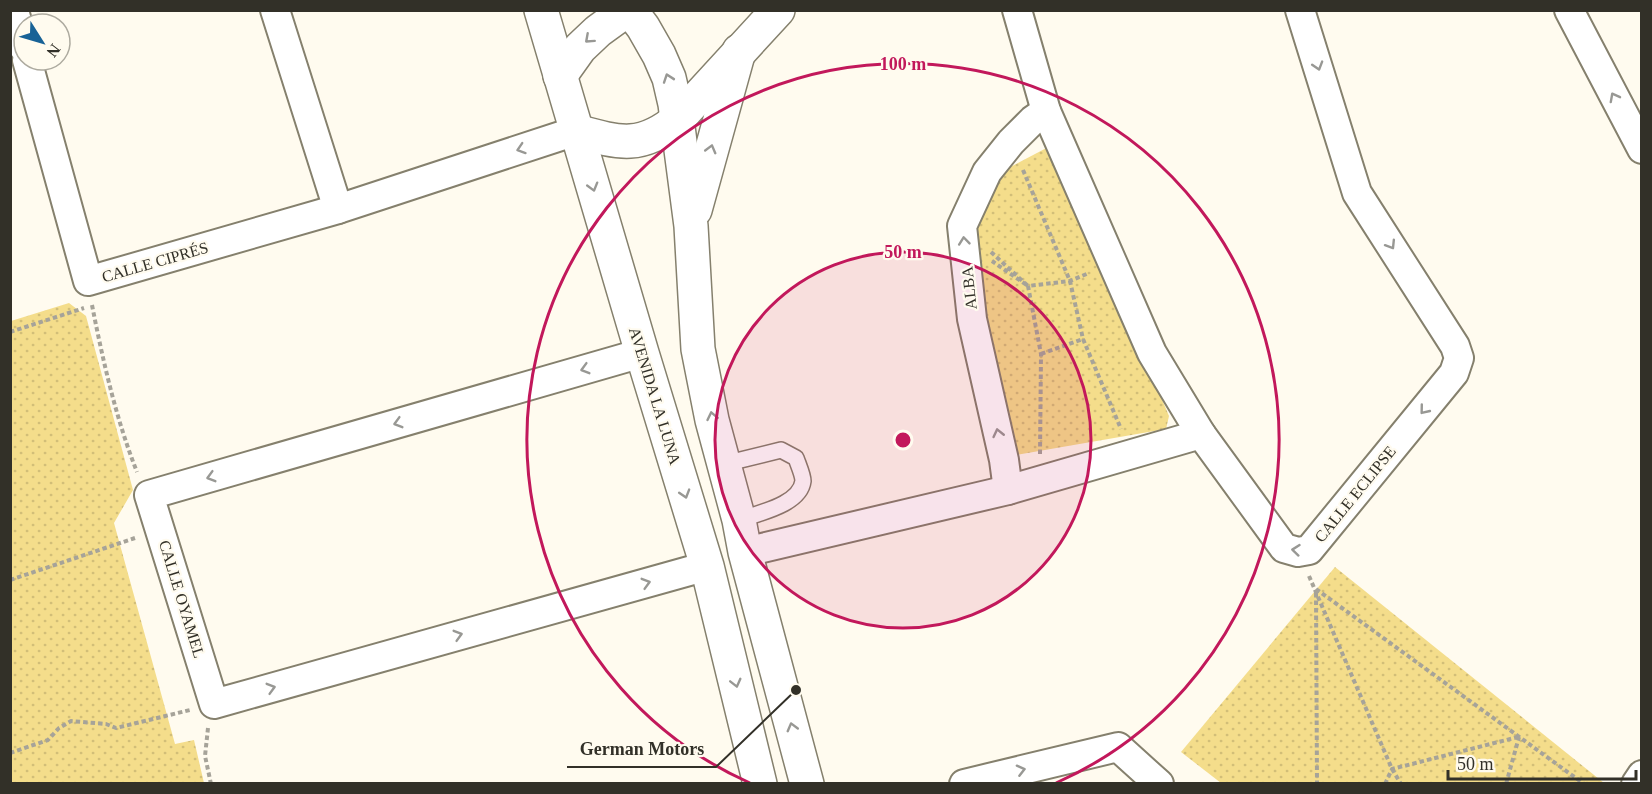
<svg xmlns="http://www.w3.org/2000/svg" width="1652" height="794" font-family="Georgia,serif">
<defs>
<pattern id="park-dots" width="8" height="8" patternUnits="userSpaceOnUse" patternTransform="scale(1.5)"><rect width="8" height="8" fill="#f4dd8b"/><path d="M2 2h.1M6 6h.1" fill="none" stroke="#d2be78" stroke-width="1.8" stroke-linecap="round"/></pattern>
</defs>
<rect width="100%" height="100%" fill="#fffbef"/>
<g fill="url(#park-dots)">
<path d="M1054,144L1169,416L1166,429L1010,456L967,227L993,176Z"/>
<path d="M69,303L86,316L133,490L114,523L175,744L194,740L204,783H11V321Z"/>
<path d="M1335,567L1604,783H1221L1181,752Z"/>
</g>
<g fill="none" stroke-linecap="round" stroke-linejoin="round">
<g stroke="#85806d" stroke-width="18">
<path id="service" d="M724,464L781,450L796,458C798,464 803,475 803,481C800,505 758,513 739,520"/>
</g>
<g stroke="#85806d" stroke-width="32">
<g id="minor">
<path d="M14,10L24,48"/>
<path d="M275,10L338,209"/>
<path d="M1017,10L1046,111L1152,353L1201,434L1284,548L1298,552L1309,550L1454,373L1459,358L1455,346L1357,193L1300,10"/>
<path d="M1569,10L1642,149"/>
<path d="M27,60L88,281L338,209L576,131"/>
<path d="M642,353L149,495L214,704L707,566"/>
<path d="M1008,490L1004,460L972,319L962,226L987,172L1011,142L1033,120L1046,111"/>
<path d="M745,552L1008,490L1201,434"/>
<path d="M964,784L1118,747L1159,784"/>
<path d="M1636,784L1642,775"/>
</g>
</g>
<g stroke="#85806d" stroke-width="36">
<g id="tertiary">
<path d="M560,76L580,48L598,31L627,10"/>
<path d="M576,131C619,143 641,150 678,119L778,10"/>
</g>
</g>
<g stroke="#85806d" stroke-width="36">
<g id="secondary">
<path d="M541,10L642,353L707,566L760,784"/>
<path d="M630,10L643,27L659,55L669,78L675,104L691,226L698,349L712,420L739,520L745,552L807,784"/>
<path d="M695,210L739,51"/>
</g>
</g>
<g stroke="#a6a399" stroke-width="4" stroke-dasharray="4.5 3" stroke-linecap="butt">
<path d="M1023,170L1070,281L1083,339L1121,429"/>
<path d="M991,252L1028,286L992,261"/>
<path d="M92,305C103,361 116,419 137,472"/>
<path d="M10,332L84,308"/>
<path d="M1041,354L1083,339"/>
<path d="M1040,454L1041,354L1028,286L1070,281L1089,273"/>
<path d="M1309,576L1392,769L1401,784"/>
<path d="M10,580L135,538"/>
<path d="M1316,589L1584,784"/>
<path d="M1316,593L1317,784"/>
<path d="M208,728L205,756L211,784"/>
<path d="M10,753L48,740L59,728L71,721L106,724L116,728L190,710"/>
<path d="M1385,784L1392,769L1518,737"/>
<path d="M1506,784L1519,737"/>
</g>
<use href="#service" stroke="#fff" stroke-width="15"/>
<use href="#minor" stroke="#fff" stroke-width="28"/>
<use href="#tertiary" stroke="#fff" stroke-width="33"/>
<use href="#secondary" stroke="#fff" stroke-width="33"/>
</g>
<defs><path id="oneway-chevron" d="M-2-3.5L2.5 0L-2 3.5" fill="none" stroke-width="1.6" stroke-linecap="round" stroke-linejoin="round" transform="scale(1.5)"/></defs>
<g stroke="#989894">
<use href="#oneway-chevron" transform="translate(589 39) rotate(138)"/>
<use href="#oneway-chevron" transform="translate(1318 66) rotate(73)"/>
<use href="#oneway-chevron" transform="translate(668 78) rotate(-109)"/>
<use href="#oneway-chevron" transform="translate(1614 97) rotate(-118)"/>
<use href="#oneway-chevron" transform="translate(521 149) rotate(162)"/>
<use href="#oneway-chevron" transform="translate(711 149) rotate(-75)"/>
<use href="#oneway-chevron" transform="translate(593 187) rotate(74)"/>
<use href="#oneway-chevron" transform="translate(964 241) rotate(-96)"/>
<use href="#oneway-chevron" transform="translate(1391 245) rotate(58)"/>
<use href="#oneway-chevron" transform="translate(585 369) rotate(164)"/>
<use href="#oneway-chevron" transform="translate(1424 410) rotate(129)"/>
<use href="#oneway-chevron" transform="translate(712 416) rotate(-102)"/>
<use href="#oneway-chevron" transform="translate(398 423) rotate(164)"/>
<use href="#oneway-chevron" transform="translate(998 433) rotate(-103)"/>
<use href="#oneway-chevron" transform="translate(211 477) rotate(164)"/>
<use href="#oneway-chevron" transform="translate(685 494) rotate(73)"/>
<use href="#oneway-chevron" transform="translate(1296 550) rotate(-174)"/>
<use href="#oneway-chevron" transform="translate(646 583) rotate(-16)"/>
<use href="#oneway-chevron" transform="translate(458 635) rotate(-16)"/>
<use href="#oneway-chevron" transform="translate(736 683) rotate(76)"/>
<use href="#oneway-chevron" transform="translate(271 688) rotate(-16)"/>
<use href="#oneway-chevron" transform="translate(792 727) rotate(-105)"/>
<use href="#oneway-chevron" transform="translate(1021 770) rotate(-14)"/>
</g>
<circle cx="903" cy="440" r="188" fill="#c2185b" fill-opacity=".12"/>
<g fill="none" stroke="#c2185b" stroke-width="3">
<circle cx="903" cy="440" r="188"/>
<path d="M750 783A376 376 0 1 1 1056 783"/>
</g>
<g text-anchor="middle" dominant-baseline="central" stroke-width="4.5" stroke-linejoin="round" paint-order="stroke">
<g font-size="16" fill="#323028" stroke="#fffbef">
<text transform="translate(155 262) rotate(-16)">CALLE CIPRÉS</text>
<text transform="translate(969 288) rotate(-96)">ALBA</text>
<text transform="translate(655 396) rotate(73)">AVENIDA LA LUNA</text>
<text transform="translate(1355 494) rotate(-51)">CALLE ECLIPSE</text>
<text transform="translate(182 599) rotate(73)">CALLE OYAMEL</text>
</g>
</g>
<circle cx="903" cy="440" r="9" fill="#c2185b" stroke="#fffbef" stroke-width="3"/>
<g font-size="18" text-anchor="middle" font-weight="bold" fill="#c2185b" stroke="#fffbef" stroke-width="4.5" stroke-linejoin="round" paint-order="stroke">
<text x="903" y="70">100 m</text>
<text x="903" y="258">50 m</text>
</g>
<path fill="none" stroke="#323028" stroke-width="2" d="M796 690L716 767H567"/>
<circle fill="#323028" stroke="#fffbef" stroke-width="2" cx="796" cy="690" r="6"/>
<g font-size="18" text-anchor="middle" font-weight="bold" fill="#323028" stroke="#fffbef" stroke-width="4.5" stroke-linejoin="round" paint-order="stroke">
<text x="642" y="755">German Motors</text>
</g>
<rect width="1652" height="794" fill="none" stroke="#323028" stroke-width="24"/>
<g transform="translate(42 42) rotate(127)"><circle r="28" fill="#fffbef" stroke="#adaa9f" stroke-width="1.5"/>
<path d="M0-4.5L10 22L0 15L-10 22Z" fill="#186296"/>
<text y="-9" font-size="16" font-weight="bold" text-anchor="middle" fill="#323028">N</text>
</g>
<path d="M1448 770v9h188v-9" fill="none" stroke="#323028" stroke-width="3"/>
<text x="1457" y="770" font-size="18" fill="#323028" stroke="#fffbef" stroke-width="4.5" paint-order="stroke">50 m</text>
</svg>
